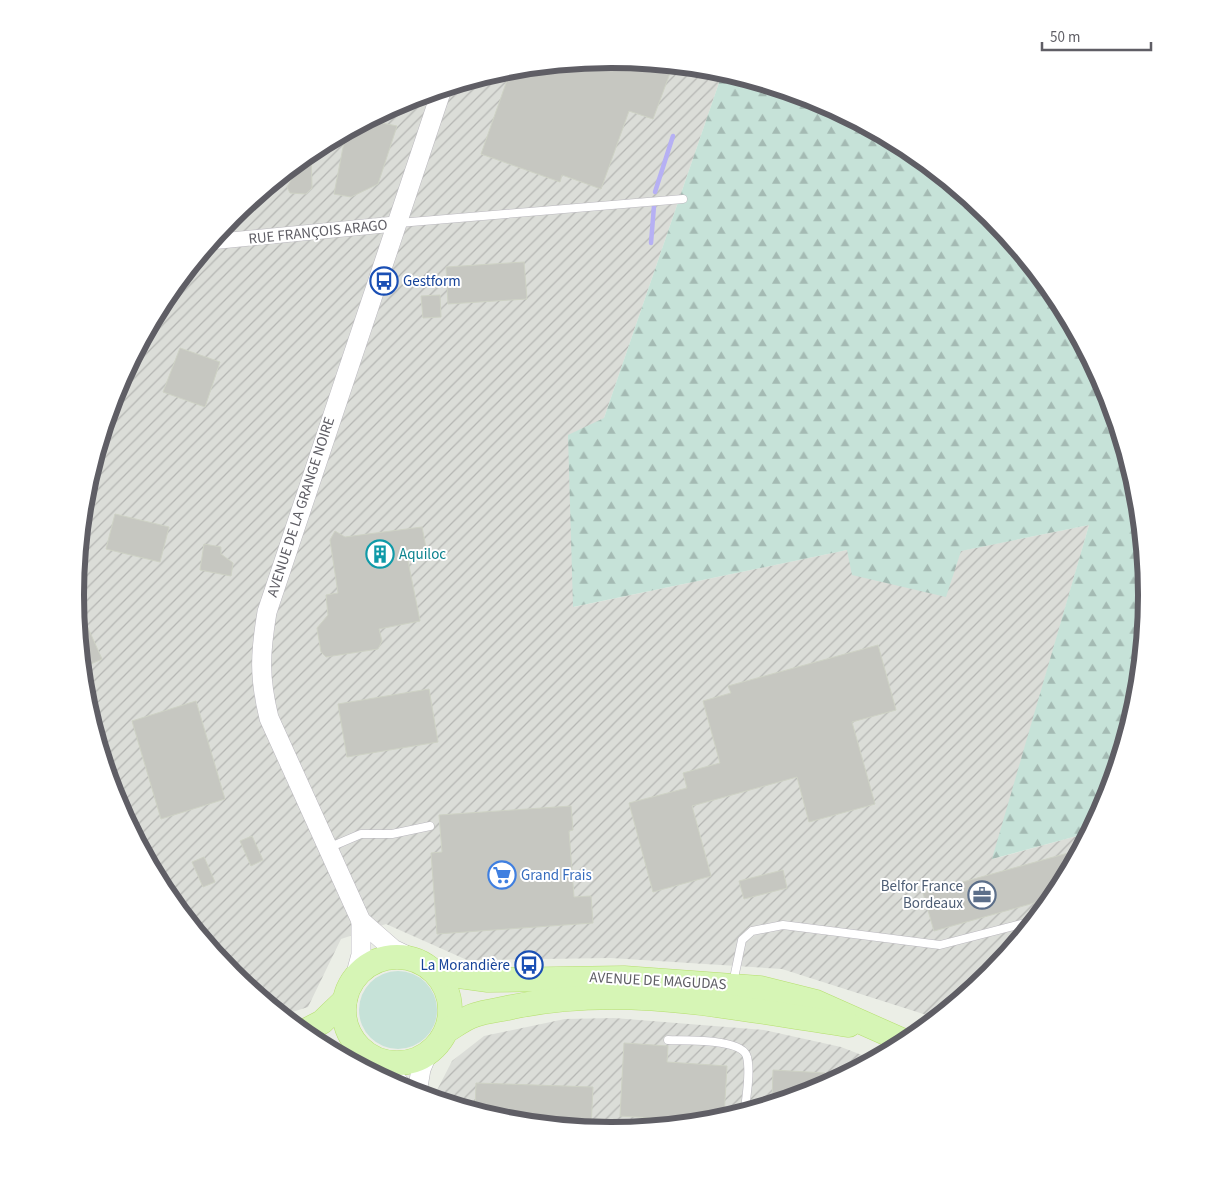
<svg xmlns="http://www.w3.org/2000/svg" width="1222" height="1189" font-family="'Source Sans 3',sans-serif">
<defs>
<pattern id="industrial-furrows" width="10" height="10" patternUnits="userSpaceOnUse" patternTransform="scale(1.25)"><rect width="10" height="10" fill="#dbddd8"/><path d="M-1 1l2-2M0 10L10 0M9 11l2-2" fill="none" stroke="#b5b6b3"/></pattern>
<pattern id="forest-firs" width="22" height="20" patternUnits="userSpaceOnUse" patternTransform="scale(1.25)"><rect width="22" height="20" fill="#c6e2d8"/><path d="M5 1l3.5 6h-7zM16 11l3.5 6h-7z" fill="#a4bab3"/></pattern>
</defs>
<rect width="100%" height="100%" fill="#ebeee6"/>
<g fill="url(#industrial-furrows)">
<path d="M611,59L723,71L604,418L574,607L847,550L960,551L1089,525L993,859L1088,833L1056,892L990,974L936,1018L782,969L611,958L467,960L386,924L341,939L308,1007L283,1015L232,973L165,892L116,799L85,699L75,594L86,490L116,389L166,297L232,215L314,149L406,99L507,69Z"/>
<path d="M614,1018L764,1030L841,1047L872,1059L816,1090L715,1120L611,1130L506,1120L433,1098L452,1061L484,1036L565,1019Z"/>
</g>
<circle fill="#c6e2d8" cx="398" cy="1010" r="39"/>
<path fill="url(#forest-firs)" d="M723,71L816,100L909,149L990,216L1057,297L1106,390L1137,490L1147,595L1136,699L1106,800L1088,833L992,859L1089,525L961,551L946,597L852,575L847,550L573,607L568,435L604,418Z"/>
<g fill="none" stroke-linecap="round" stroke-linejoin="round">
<g stroke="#b6b0f4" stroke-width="4.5">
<path d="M655,192L673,136"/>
<path d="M651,243L654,206"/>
</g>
</g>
<g fill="#c6c7c1" stroke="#ced2c5">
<path d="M611,59L673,65L653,119L629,111L601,189L562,175L560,182L481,154L511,69Z"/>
<path d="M367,120L397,126L378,184L351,197L334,194L346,132Z"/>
<path d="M311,151L312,188L306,194L290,193L287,187L294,175L285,173Z"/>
<path d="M524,262L527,299L448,304L446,267Z"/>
<path d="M440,295L441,317L423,318L421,296Z"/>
<path d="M180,348L220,362L205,407L163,392Z"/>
<path d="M115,514L169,527L160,562L106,549Z"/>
<path d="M422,527L428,558L408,561L420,621L379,629L382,641L378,649L326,657L321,652L317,628L328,615L326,595L338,593L330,540L335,531L345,537Z"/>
<path d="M204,544L221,547V554L233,563L231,576L200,570Z"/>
<path d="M78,606L102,659L82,668L76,607Z"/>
<path d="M878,645L896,710L852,722L875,804L809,822L797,777L692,806L711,876L653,892L629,803L687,788L683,773L720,763L703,701L731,693L728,686Z"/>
<path d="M429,689L438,742L347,757L338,704Z"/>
<path d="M196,701L225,799L161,819L132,721Z"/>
<path d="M571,806L573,830L569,831L574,897L591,896L593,923L437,934L431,853L442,852L439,815Z"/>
<path d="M252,836L263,860L251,866L240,841Z"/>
<path d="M1079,850L1052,898L934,931L923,893Z"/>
<path d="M204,857L215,882L203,887L192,862Z"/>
<path d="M783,870L787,888L744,899L739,881Z"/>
<path d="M624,1043L668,1046L667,1062L727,1066L724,1117L702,1121L620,1116Z"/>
<path d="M773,1070L825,1073V1085L772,1103Z"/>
<path d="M476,1083L593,1087L591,1128L506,1120L475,1110Z"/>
</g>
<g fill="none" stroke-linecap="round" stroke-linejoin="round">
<g stroke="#bab8be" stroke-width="9">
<g id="service">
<path d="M399,223L683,199"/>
<path d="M328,848L361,834H392L430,826"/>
<path d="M733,983L742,940L752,931L783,925L940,945L1033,921"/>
<path d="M668,1040C685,1041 743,1038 747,1057C751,1073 746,1095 745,1111"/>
</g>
</g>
<g stroke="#bab8be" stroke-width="16">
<path id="minor" d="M210,242L395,224"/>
</g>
<g stroke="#bab8be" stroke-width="20">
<g id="tertiary">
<path d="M414,959L393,949L361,921L269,718C259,677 260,654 267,612L442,89"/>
<path d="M355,977L361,955V921"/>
<path d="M378,1060L405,1089"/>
<path d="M417,1093L421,1069L427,1055"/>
</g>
</g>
<g stroke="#b6df6e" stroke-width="25">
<g id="primary">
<circle cx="397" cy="1010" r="53"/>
<path d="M437,973L488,980L624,978L760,988L816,1002L906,1042"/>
<path d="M448,1030C456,1025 465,1018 475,1015C486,1011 500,1010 512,1007C627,983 736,1009 849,1025"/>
<path d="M303,1032L322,1022L345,1000"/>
</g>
</g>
<use href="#service" stroke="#fff" stroke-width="8"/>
<use href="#minor" stroke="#fff" stroke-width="15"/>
<use href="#tertiary" stroke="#fff" stroke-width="19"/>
<use href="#primary" stroke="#d6f5b5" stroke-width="24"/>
</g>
<defs>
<g id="bus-ring" transform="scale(1.4375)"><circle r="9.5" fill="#fff" stroke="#1a4fb4" stroke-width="1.5"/><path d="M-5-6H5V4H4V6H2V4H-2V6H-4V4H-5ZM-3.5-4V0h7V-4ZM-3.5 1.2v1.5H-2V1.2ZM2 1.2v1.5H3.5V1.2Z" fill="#1a4fb4"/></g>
<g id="building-ring" transform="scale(1.4375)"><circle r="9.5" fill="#fff" stroke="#0f9aa8" stroke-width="1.5"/><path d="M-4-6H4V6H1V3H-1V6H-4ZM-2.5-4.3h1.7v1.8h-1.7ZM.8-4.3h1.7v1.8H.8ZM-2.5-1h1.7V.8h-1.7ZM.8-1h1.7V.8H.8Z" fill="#0f9aa8"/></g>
<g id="supermarket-ring" transform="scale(1.4375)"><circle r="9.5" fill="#fff" stroke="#3f7fe0" stroke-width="1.5"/><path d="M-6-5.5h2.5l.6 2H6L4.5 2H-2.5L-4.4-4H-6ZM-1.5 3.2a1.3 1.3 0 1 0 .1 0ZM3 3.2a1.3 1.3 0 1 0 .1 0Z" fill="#3f7fe0"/></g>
<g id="office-ring" transform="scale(1.4375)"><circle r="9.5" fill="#fff" stroke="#5c6f8a" stroke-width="1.5"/><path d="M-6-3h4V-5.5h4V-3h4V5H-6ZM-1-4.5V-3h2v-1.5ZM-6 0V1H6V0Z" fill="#5c6f8a"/></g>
</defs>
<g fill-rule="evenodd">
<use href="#bus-ring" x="384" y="281"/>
<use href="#building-ring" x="380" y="554"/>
<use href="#supermarket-ring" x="502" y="875"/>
<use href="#office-ring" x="982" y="895"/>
<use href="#bus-ring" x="529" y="965"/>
</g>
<g text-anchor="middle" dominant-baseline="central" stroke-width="4" stroke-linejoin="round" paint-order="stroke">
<g font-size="15" fill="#5f5e65" stroke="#fff">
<text transform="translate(318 232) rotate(-6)">RUE FRANÇOIS ARAGO</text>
<text transform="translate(301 507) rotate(-72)">AVENUE DE LA GRANGE NOIRE</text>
<text transform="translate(658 981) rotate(3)">AVENUE DE MAGUDAS</text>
</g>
<g font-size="15" fill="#164399" stroke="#fff" text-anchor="start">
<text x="403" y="281">Gestform</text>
<text x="510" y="965" text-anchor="end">La Morandière</text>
</g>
<g font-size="15" fill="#0d838f" stroke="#fff" text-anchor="start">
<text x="399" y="554">Aquiloc</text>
</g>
<g font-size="15" fill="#366cbe" stroke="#fff" text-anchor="start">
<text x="521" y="875">Grand Frais</text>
</g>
<g font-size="15" fill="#4e5e75" stroke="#fff" text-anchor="end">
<text x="963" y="886">Belfor France<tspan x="963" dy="17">Bordeaux</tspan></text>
</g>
</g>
<path d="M0 0H1222V1189H0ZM84 595a527 527 0 1 1 1054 0a527 527 0 1 1-1054 0Z" fill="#fff" fill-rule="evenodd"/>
<path fill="none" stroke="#5f5e65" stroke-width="6" d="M84 595a527 527 0 1 1 1054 0a527 527 0 1 1-1054 0Z"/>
<path d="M1042 42v8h109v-8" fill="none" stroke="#5f5e65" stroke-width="2.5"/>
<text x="1050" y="42" font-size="15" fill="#5f5e65" stroke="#ffffff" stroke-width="4" paint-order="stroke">50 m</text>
</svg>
